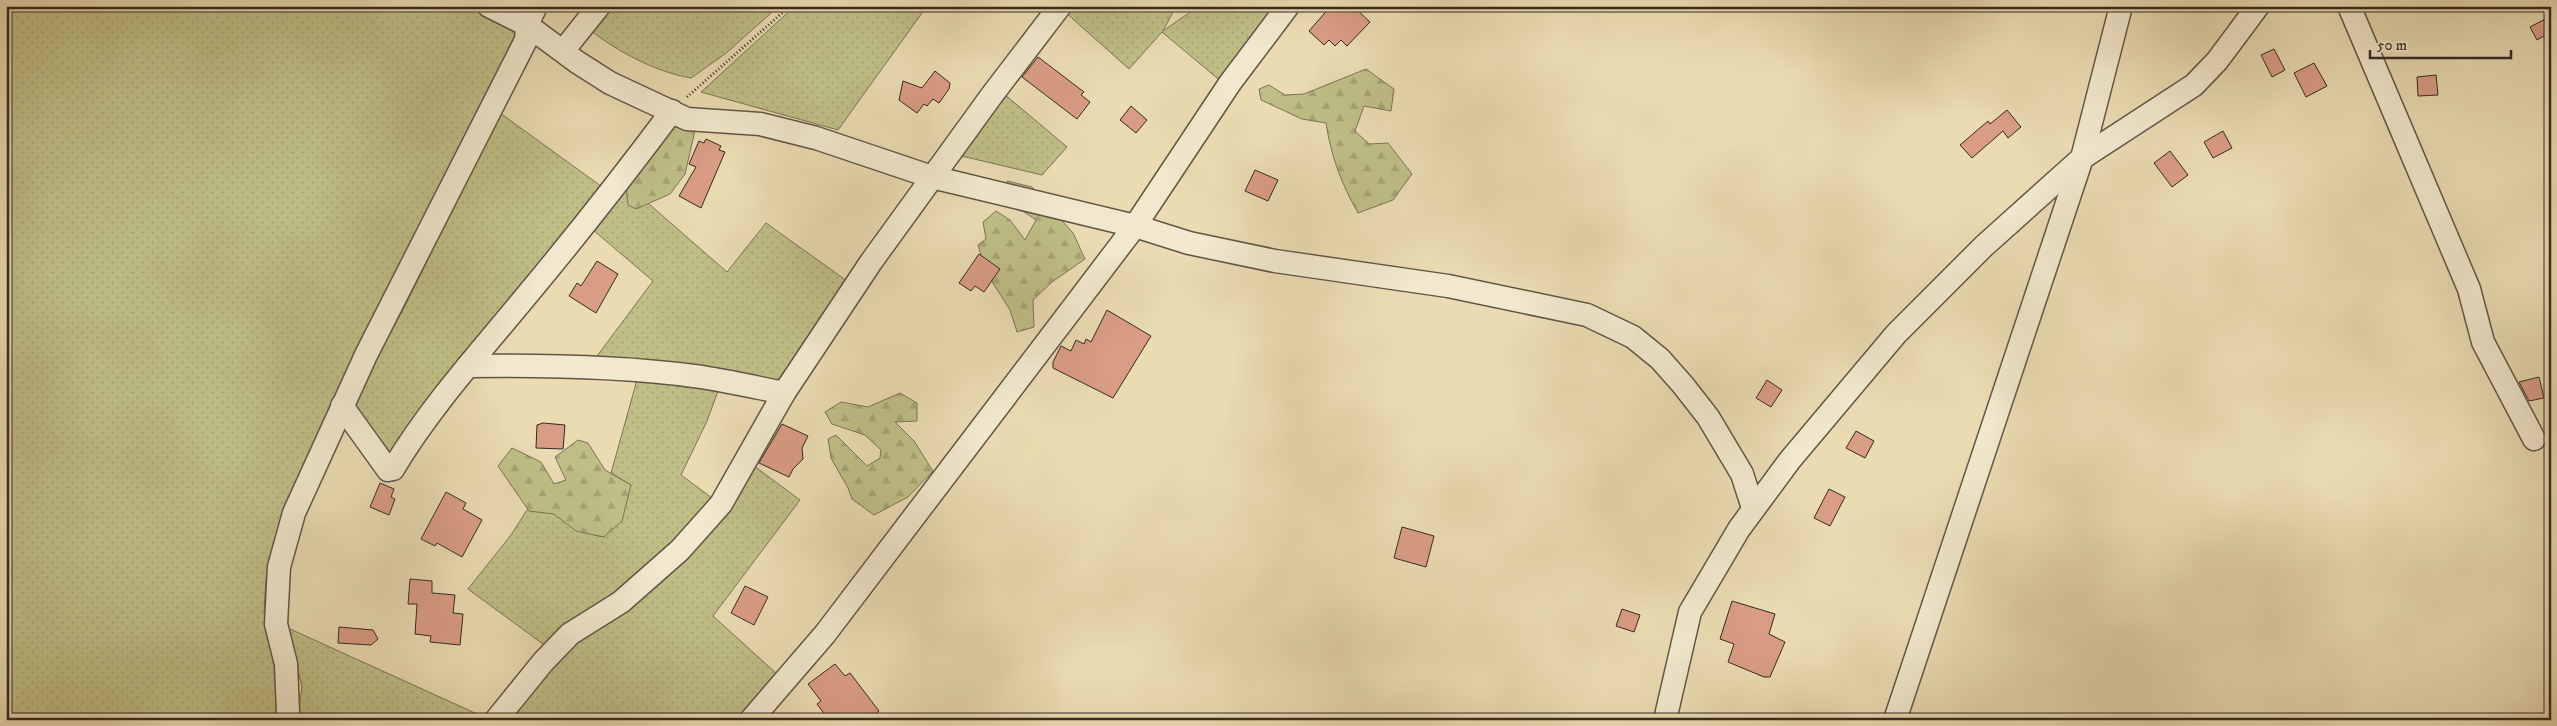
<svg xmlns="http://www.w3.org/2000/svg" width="2557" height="726" font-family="'IM FELL DW Pica',serif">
<defs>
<pattern id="grass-dots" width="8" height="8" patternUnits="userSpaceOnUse" patternTransform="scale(1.25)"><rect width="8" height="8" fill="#bfbe87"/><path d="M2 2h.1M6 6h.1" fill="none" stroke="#a5a374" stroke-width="1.8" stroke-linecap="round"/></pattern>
<pattern id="forest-firs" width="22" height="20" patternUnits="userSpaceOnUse" patternTransform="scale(1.25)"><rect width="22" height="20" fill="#bfbe87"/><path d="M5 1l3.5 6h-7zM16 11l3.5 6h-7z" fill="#a5a374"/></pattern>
</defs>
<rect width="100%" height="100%" fill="#eadbb2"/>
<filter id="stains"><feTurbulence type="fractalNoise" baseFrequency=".004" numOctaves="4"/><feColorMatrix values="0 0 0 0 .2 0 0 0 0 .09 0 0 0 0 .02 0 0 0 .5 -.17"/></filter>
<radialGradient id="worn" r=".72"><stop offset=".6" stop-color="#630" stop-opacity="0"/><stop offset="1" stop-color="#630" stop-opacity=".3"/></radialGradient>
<g fill="url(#grass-dots)" stroke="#7a7455">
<path d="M6,6H522L524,9L522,31L280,524L266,578L264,612L273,654L278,699V720H6Z"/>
<path d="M610,6H779L725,54L691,78C656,72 618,52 590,30Z"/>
<path d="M795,6H927L838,130L701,92Z"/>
<path d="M1067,6H1176L1163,31L1199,6H1279L1223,83L1162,32L1129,69L1064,11Z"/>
<path d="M1003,93L1067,147L1042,175L953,154Z"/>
<path d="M500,113L605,189L391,459L351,404L404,308Z"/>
<path d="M626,184L727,272L766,223L847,281L786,379L775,384L594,360L653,281L592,229Z"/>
<path d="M637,380L718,391L707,421L681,475L712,498L683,533L649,568L547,647L468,589L511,535L534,499L594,535L604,537L631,485L611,473Z"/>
<path d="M750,463L800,500L713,616L777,674L736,720H505L571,643L619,617L668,575Z"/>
<path d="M288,628L475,713L486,720H297L302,687Z"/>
</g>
<g fill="url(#forest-firs)" stroke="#7a7455">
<path d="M1366,69L1394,89L1391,111L1364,106L1355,131L1369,144L1388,143L1412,174L1393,200L1358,213C1341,183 1331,156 1326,123L1302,119L1261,100L1259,89L1269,85L1285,95L1304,94Z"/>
<path d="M677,117L696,126L685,174L670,194L636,209L628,205L626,184Z"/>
<path d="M1007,181L1032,187L1073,233L1085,259L1052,282L1033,300L1034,327L1017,332L1010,310L986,272L978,245L986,239L983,222L996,211L1010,220L1025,240L1036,220L1015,206Z"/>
<path d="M900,393L917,403V421L895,422L914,441L933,471L908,497L874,515L852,499L848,488L831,458L828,439L836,435L867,466L880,458L881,450L865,435L832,424L825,412L841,402L868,407Z"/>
<path d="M578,440L588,443L605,470L631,485L622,521L604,537L576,531L554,514L529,511L498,466L512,448L541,462L554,484L566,480L555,457Z"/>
</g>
<g fill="#d99c85" stroke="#352a23">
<path d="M1331,6H1346L1354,13L1357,10L1370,22L1347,46L1341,40L1335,46L1329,40L1324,45L1309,31Z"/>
<path d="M2551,16V32L2537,40L2530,27Z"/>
<path d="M2274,49L2285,70L2272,77L2261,55Z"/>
<path d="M1038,57L1084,92L1081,95L1090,102L1077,119L1022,77Z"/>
<path d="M2314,63L2327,86L2306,97L2294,73Z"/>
<path d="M935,71L950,83L949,89L939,103L933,99L927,106L924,104L917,113L899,100L903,81L922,88Z"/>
<path d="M2436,75L2438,95L2418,96L2417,77Z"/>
<path d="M1131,106L1147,120L1136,133L1120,120Z"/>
<path d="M2007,110L2021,127L2008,138L2003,131L1972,158L1960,145L1988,121L1990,124Z"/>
<path d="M2223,131L2232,148L2213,158L2204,142Z"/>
<path d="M706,139L721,146L719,150L725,152L701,208L679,196L696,167L689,164L699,141L704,143Z"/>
<path d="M2170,151L2188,175L2172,187L2154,163Z"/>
<path d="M1255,170L1278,180L1268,201L1245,191Z"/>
<path d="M979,254L1000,269L984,292L975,286L971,291L959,283Z"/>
<path d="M597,261L618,274L596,313L569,296L577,283L581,286Z"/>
<path d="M1107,310L1151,336L1113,398L1053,368V362L1061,346L1071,351L1076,340L1084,344L1086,339L1091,342Z"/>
<path d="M2539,377L2544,398L2529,401L2519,382Z"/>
<path d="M1767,380L1782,390L1771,407L1756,398Z"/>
<path d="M543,423L565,425L563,449L536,448L537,425Z"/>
<path d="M782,424L808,436L802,448L803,459L793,469L789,477L759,463Z"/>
<path d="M1856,431L1874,441L1865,458L1846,448Z"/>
<path d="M380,483L394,489L391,497L395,499L389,515L370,507Z"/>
<path d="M1829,489L1845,497L1830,526L1814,518Z"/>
<path d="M446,492L466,503L463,509L482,520L462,557L437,543L435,546L421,539Z"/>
<path d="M1402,527L1434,536L1426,567L1394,558Z"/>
<path d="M410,579L432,581V593L455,595L453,613L463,614L460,645L430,642L431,636L415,634L417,604H408Z"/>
<path d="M745,586L768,597L754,625L731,613Z"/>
<path d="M1732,601L1775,614L1769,634L1785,642L1770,677H1764L1728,662L1734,644L1720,639Z"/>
<path d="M1622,609L1640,615L1634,632L1616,626Z"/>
<path d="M339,627L373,630L378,639L371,645L338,643Z"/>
<path d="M835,664L845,676L850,673L879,711L868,720H829L817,704L821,701L808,684Z"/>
</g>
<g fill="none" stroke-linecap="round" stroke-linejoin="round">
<g stroke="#625647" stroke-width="25">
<g id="minor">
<path d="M489,6L527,25L577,62L610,83L687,119L760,124L816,138L932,177L1135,226L1189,243L1275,261L1448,286L1587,315L1633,337L1660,359L1683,385L1708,417L1742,474L1753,508"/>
<path d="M2349,6L2469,289L2483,342L2534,439"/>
<path d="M563,51L599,6"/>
<path d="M468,366C543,365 619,366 694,376C724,380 754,387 784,393"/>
<path d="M342,406L388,470L393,469C430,407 481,351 527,295C577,235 625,174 672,111"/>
<path d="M286,720L288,712L286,664L276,624L279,567L294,513L366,355L526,40L527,25L536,6"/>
<path d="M496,720L543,662L570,634L621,602L680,550L721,504L784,393L871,262L992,95L1060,6"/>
<path d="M751,720L825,634L1135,226L1230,83L1288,6"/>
<path d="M1665,720L1690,612L1739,529L1790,460L1896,334L1984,246L2082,158L2194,85L2217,61L2258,6"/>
<path d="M1895,720L2082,158L2121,6"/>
</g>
</g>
<path stroke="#352a23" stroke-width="3" stroke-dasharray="1 2.5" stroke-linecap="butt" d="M687,97L790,6"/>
<use href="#minor" stroke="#f1e8cd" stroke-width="22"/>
</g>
<rect width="2557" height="726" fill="none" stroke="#eadbb2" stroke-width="25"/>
<rect x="8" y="8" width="2542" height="711" fill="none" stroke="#352a23" stroke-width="2.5"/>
<rect x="12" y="12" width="2532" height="701" fill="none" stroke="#352a23"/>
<path d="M2370 50v8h141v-8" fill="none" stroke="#352a23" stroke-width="2.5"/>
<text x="2377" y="50" font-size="15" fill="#352a23" stroke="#f1e8cd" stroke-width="4" paint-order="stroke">50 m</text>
<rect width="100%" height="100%" filter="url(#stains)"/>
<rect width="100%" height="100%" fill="url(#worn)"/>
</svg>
